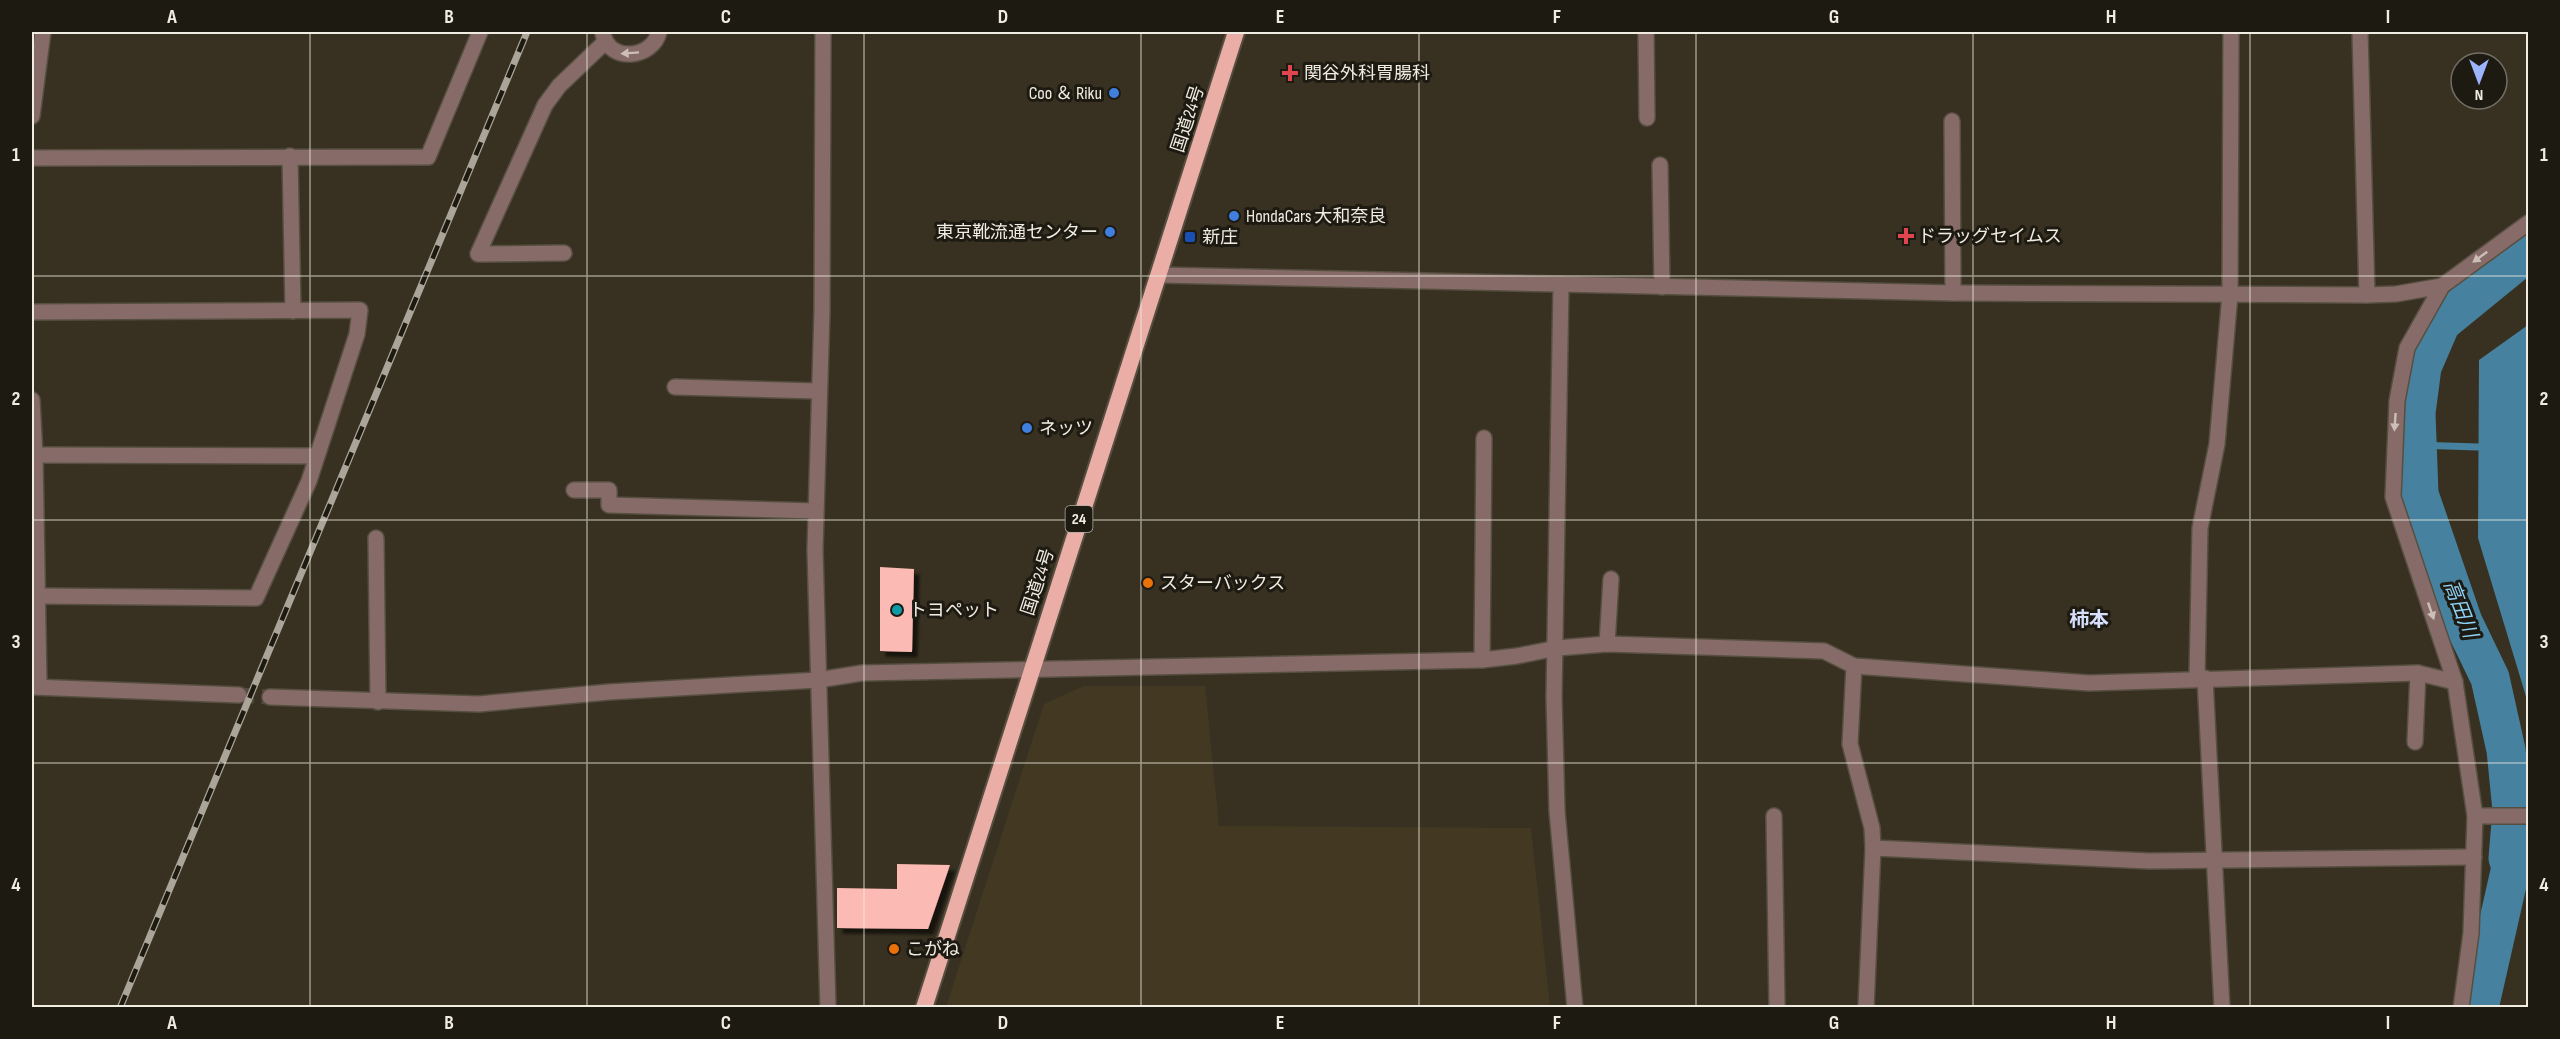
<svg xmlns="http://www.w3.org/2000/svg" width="2560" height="1039" font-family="'Sofia Sans Condensed','Noto Sans JP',sans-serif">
<defs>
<filter id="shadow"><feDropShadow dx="5.5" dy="5.5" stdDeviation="1.5" flood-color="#0009"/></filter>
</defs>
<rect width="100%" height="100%" fill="#383121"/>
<path fill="#433922" d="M1084,686H1205L1219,826L1531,828L1550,1007H946L1044,704Z"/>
<path fill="#4682a0" d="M2528,325V703L2478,538L2479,360Z"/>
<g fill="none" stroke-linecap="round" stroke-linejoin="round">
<path stroke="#4682a0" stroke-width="7" d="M2415,445L2478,447"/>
<path stroke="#4682a0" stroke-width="39" d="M2479,1008L2511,867L2508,858L2512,810L2506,750L2490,678L2463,622L2419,494L2416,413L2422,367L2441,323L2528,252"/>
</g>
<g fill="#fcbab4" filter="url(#shadow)">
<path d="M880,567L914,569L912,652L880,651Z"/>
<path d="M897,864L950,865L928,929L837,928V888L897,889Z"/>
</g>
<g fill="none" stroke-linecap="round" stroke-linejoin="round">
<path stroke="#544d3e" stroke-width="15" stroke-dasharray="15 8" stroke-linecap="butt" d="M239,695L270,697"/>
<g stroke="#564f40" stroke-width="18">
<g id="minor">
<path d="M823,32L822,311L815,550L828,1008"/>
<path d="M1646,32L1647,118"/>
<path d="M2360,32L2367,295"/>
<path d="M603,34C610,64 653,58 659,32"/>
<path d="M32,116L43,32"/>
<path d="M1952,121L1953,293"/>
<path d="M290,156L293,311"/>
<path d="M1660,165L1662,287"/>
<path d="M564,253L478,254L545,105L559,86L605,42"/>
<path d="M1159,275L1953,293L2367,295L2396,294L2442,286"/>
<path d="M1561,284L1554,697L1557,811L1575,1008"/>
<path d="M32,312L360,310L357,334L309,481L256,598L38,596"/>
<path d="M675,387L819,391"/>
<path d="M35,455L317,456"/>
<path d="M574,490H609V505L815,511"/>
<path d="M376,538L378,702"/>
<path d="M1607,644L1611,579"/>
<path d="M1482,660L1484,438"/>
<path d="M1854,666L1850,744L1872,828L1873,848L1866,1008"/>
<path d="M2197,678L2200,528L2217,444L2230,294L2231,32"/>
<path d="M2205,678L2222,1008"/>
<path d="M818,680L862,673L1482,660L1517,656L1557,648L1607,644L1824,651L1854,666L2089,683L2418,673L2455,682"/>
<path d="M2415,742L2418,673"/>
<path d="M1774,816L1777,1008"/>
<path d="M2475,816H2528"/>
<path d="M1873,848L2149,861L2474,857"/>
<path d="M2461,1008L2471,933L2475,816L2455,682L2393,497L2397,401L2407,348L2442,286L2528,223"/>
</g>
</g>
<g stroke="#564f40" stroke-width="18">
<g id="tertiary">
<path d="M32,158L428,157L480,32"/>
<path d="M32,400L35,455L39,687"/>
<path d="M32,687L239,695"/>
<path d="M270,697L479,704L609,692L818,680"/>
</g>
</g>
<g stroke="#564f40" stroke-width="20">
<path id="trunk" d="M924,1008L1236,32"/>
</g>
<use href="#minor" stroke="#866b68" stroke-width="15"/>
<use href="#tertiary" stroke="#866b68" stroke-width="15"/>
<use href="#trunk" stroke="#eaaea6" stroke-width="16"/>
<g stroke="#aba599" stroke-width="7">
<path id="rail" d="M120,1008L527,32"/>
</g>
<use href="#rail" stroke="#1d1a12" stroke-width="4.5" stroke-dasharray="14" stroke-linecap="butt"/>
</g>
<defs><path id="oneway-solid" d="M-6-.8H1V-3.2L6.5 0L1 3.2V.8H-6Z" transform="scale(1.5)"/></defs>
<g fill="#ccbfb7">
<use href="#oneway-solid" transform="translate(630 53) rotate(176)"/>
<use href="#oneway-solid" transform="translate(2480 257) rotate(144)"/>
<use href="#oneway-solid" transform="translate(2395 422) rotate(94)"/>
<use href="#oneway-solid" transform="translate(2431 611) rotate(71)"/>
</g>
<path fill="none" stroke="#f1ece2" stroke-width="1.5" stroke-opacity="0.55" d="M310,32V1008M587,32V1008M864,32V1008M1141,32V1008M1419,32V1008M1696,32V1008M1973,32V1008M2250,32V1008M32,276H2528M32,520H2528M32,763H2528"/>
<g fill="#e0444e" stroke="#1d1a12" stroke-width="2">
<path d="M1287 64h6v6h6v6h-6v6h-6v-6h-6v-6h6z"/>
<path d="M1903 227h6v6h6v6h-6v6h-6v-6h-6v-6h6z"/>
</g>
<g fill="#3f7fe0" stroke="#1d1a12" stroke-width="2">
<circle cx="1114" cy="93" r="6"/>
<circle cx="1234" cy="216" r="6"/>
<circle cx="1110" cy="232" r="6"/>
<circle cx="1027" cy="428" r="6"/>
</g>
<rect fill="#1a4fb4" stroke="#1d1a12" stroke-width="2" x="1184" y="231" width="12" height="12" rx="3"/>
<g fill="#e8710a" stroke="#1d1a12" stroke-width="2">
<circle cx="1148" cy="583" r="6"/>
<circle cx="894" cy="949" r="6"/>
</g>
<circle fill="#0f9aa8" stroke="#1d1a12" stroke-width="2" cx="897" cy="610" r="6"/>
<g text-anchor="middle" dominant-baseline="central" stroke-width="6" stroke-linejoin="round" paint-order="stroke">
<rect fill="#1d1a12" stroke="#b1ada4" stroke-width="1.5" x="1065.5" y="506" width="27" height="26" rx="4.5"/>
<g font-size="16" font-weight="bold" fill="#f1ece2">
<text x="1079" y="519">24</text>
</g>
<g font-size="18" fill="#f1ece2" stroke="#1d1a12" text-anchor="start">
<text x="1304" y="73">関谷外科胃腸科</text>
<text x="1102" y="93" text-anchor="end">Coo ＆ Riku</text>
<text x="1246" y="216">HondaCars 大和奈良</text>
<text x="1098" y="232" text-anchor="end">東京靴流通センター</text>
<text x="1918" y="236">ドラッグセイムス</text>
<text x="1202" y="237">新庄</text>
<text x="1039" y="428">ネッツ</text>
<text x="1160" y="583">スターバックス</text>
<text x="909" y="610">トヨペット</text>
<text x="906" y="949">こがね</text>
</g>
<g font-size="18" fill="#f1ece2" stroke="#1d1a12">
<text transform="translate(1188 119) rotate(-72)">国道24号</text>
<text transform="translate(1038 582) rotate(-72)">国道24号</text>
</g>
<g font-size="20" font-style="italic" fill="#8ed2f7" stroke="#1d1a12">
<text transform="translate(2460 609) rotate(69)">高田川</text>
</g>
<g font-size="20" font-weight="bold" fill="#d6e0fc" stroke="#1d1a12">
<text x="2089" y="620">柿本</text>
</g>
</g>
<rect width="2560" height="1039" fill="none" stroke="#1d1a12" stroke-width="66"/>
<g transform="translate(2479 81) rotate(180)"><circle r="28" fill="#1d1a12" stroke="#726e65" stroke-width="1.5"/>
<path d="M0-4.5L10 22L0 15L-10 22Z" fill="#9bb4fd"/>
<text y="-9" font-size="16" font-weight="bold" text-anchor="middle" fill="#f1ece2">N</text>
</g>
<rect x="33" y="33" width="2494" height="973" fill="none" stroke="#f1ece2" stroke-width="2"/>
<g font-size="20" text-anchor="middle" font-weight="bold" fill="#f1ece2">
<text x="172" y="23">A</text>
<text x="449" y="23">B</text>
<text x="726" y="23">C</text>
<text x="1003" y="23">D</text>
<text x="1280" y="23">E</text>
<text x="1557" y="23">F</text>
<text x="1834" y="23">G</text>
<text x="2111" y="23">H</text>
<text x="2388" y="23">I</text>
<text x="16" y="161">1</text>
<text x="2544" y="161">1</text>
<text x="16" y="405">2</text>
<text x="2544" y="405">2</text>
<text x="16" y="648">3</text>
<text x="2544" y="648">3</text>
<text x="16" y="891">4</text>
<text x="2544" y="891">4</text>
<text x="172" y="1029">A</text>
<text x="449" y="1029">B</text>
<text x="726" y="1029">C</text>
<text x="1003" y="1029">D</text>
<text x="1280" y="1029">E</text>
<text x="1557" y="1029">F</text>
<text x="1834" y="1029">G</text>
<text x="2111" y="1029">H</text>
<text x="2388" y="1029">I</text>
</g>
</svg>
